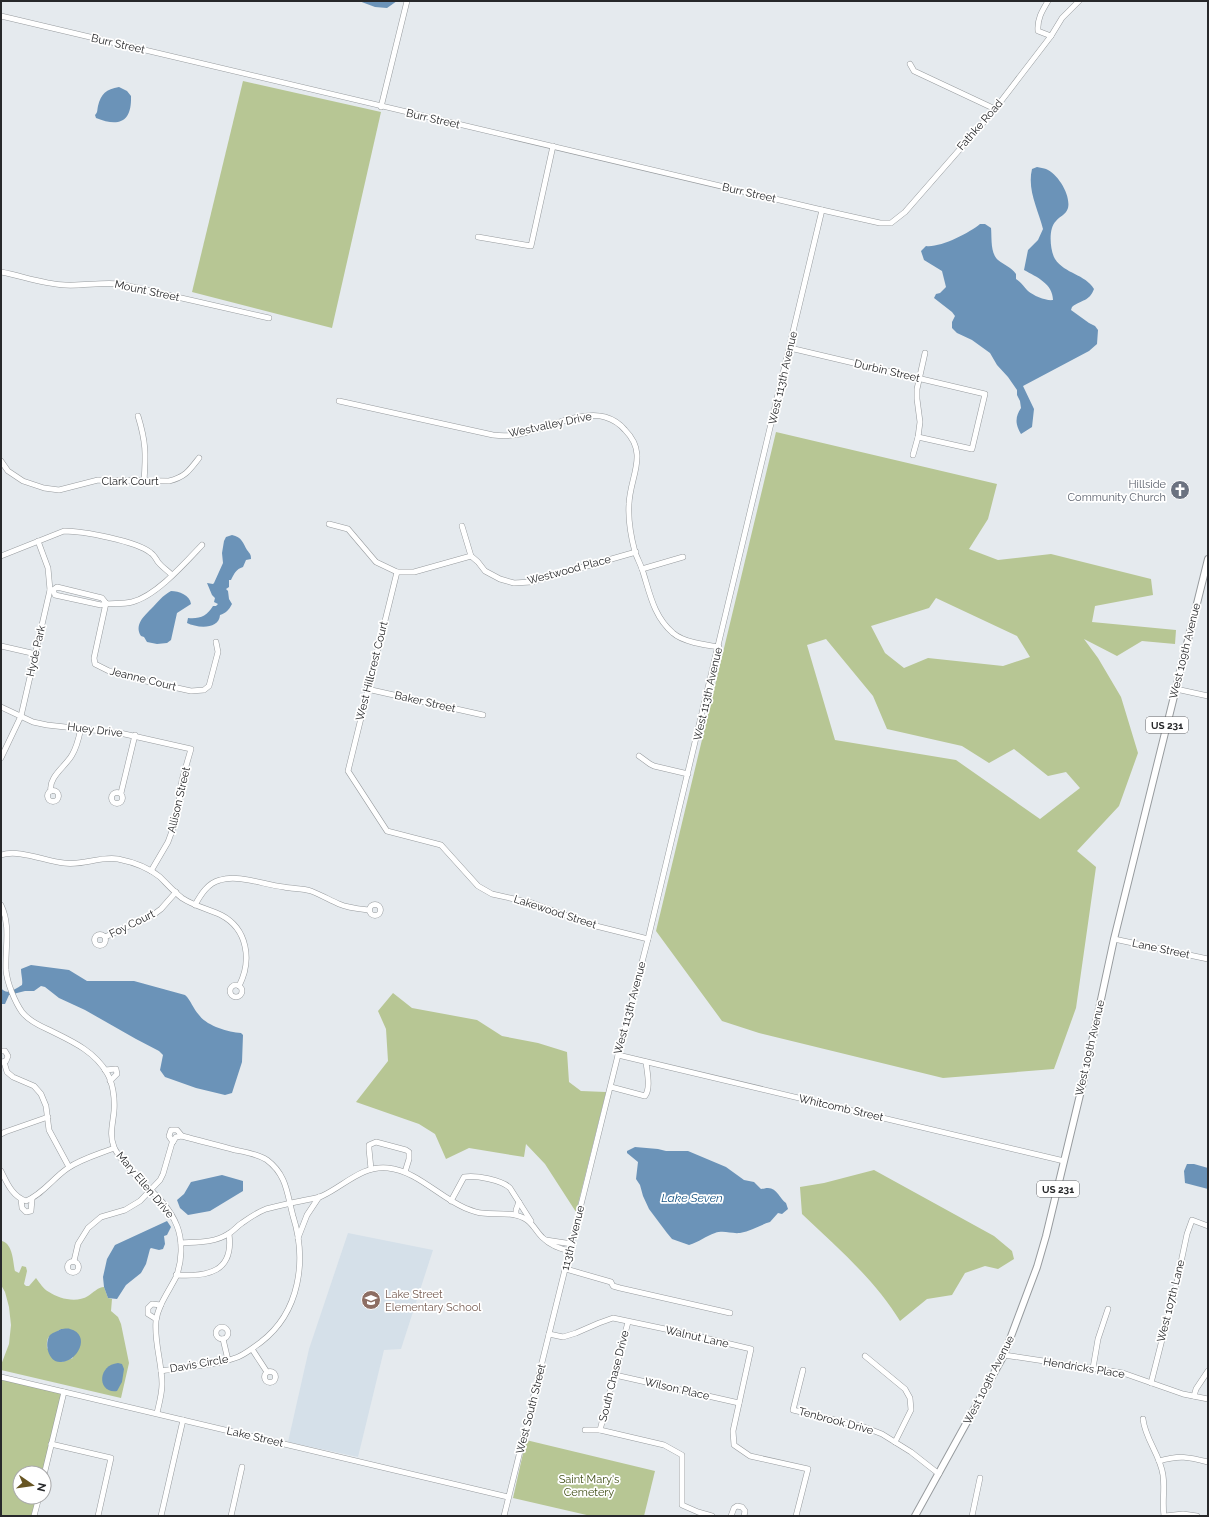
<svg xmlns="http://www.w3.org/2000/svg" width="1209" height="1517" font-family="Raleway,sans-serif">
<rect width="100%" height="100%" fill="#e5eaee"/>
<path fill="#d5e0e9" d="M348,1233L433,1250L401,1349L384,1350L358,1457L288,1442L309,1349Z"/>
<g fill="#b7c694" fill-rule="evenodd">
<path d="M243,81L381,112L332,328L192,292Z"/>
<path d="M776,432L997,484L988,519L969,549L998,560L1051,554L1151,579L1153,595L1095,606L1092,622L1176,630L1175,644L1142,641L1117,656L1084,639L1098,658L1121,697L1138,753L1119,806L1077,851L1096,867L1076,1008L1054,1069L943,1078L759,1033L722,1021L656,931ZM936,598L1017,636L1030,657L1003,666L928,658L904,668L885,653L871,626L929,608ZM826,639L873,696L887,729L962,746L989,763L1014,749L1048,776L1066,772L1080,788L1040,819L956,760L835,740L807,645Z"/>
<path d="M393,993L412,1008L477,1020L502,1036L538,1043L567,1052L569,1082L581,1091L606,1092L576,1212L545,1164L526,1144L524,1157L469,1148L446,1159L435,1134L419,1124L356,1102L388,1061L386,1029L378,1011Z"/>
<path d="M874,1170L994,1236L1012,1251L1014,1259L998,1269L985,1266L965,1273L952,1295L927,1299L900,1321C875,1280 837,1247 802,1214L800,1187L824,1183Z"/>
<path d="M2,1241C13,1244 13,1262 15,1271L19,1273L22,1266L26,1267L27,1271L24,1284L26,1286H29L36,1278C40,1283 43,1289 49,1292C59,1299 77,1303 88,1296C93,1293 98,1287 104,1287L108,1298L112,1299L111,1311L118,1317L121,1324L129,1363L121,1398L1,1370V1365L9,1344L11,1325L9,1307L5,1292L1,1285V1242ZM61,1329H70L73,1358L62,1362L47,1348C46,1333 52,1336 61,1329Z"/>
<path d="M1,1377L64,1392L44,1473H20V1497H39L35,1516H1Z"/>
<path d="M526,1440L655,1471L644,1516H591L513,1498Z"/>
</g>
<g fill="#6b93b8">
<path d="M359,1H397L387,8L375,7Z"/>
<path d="M119,87L127,91L131,96C132,123 118,127 96,118L95,115C98,112 97,110 98,106C101,94 106,89 119,87Z"/>
<path d="M1037,167C1040,168 1044,168 1046,169C1058,174 1071,195 1068,208C1066,215 1060,216 1056,221C1048,228 1050,251 1055,259C1065,274 1085,274 1094,289C1089,302 1082,299 1072,307L1071,310L1089,323L1095,326L1098,330L1097,344L1089,351L1023,386L1034,409L1032,427L1021,434C1015,424 1015,417 1021,408L1020,401L1017,395V390L1008,377L997,365L990,353L972,340L957,333L952,328V322L955,316L952,312L934,298L936,294L940,293L946,287L942,271L924,260L921,251L926,246C940,248 969,233 980,224H985L991,228C992,237 990,253 998,260C1004,265 1011,267 1016,274V279C1022,283 1024,287 1028,291C1034,296 1046,301 1053,300C1053,284 1037,277 1024,270L1028,250L1038,240L1043,229C1038,209 1027,190 1032,169Z"/>
<path d="M232,535C242,537 243,543 247,550C250,554 251,554 251,559L246,560L243,567C236,569 234,574 231,580H229V587L226,589L228,591L229,599L232,604C229,610 226,613 220,615C219,630 197,628 187,623L188,618C200,619 207,616 213,606H216L218,604L214,602L215,598L212,595L207,583L213,584L214,583L223,563L222,553L224,541L226,537Z"/>
<path d="M171,591C179,591 190,595 191,604L177,613L171,640L167,643L157,644L147,642L144,637L141,636C134,625 144,616 151,609C157,603 163,595 171,591Z"/>
<path d="M31,965L69,970L87,981H134L185,995C191,1000 193,1009 199,1015C207,1026 228,1032 241,1033L243,1035L242,1062L232,1093L225,1095L196,1088L165,1077L160,1070L163,1055L159,1051L136,1039L85,1010L59,998L45,987L41,986L34,991H25L9,995L5,1004H1V988C7,996 15,989 22,985C23,980 21,975 21,969Z"/>
<path d="M635,1147L658,1149L666,1151H688L726,1167L744,1180L754,1182L761,1189C763,1189 765,1188 768,1188C777,1188 780,1199 786,1203L788,1209L782,1214L778,1213L770,1222C760,1225 751,1231 740,1233C731,1234 724,1230 715,1233C706,1236 699,1242 689,1245L672,1239L667,1233L649,1209L643,1196L640,1185L636,1179L638,1162L627,1153V1151Z"/>
<path d="M1187,1164H1194L1208,1168V1189L1185,1183L1184,1171Z"/>
<path d="M222,1175L243,1181V1191L210,1211L188,1215L180,1208L177,1200L184,1194L191,1182Z"/>
<path d="M167,1221L171,1227L167,1235L164,1236L165,1244L163,1249L159,1250L151,1248L150,1249L146,1264L141,1273L126,1285L117,1299L108,1298L104,1287L103,1277L107,1259L115,1245Z"/>
<path d="M61,1329C63,1329 68,1328 70,1329C92,1335 77,1363 60,1362C48,1362 44,1343 50,1335C53,1332 57,1332 61,1329Z"/>
<path d="M118,1363L122,1364L124,1369L122,1382L117,1391C97,1394 97,1365 118,1363Z"/>
</g>
<g fill="none" stroke-linecap="round" stroke-linejoin="round">
<g stroke="#979b9e" stroke-width="6">
<g id="minor">
<path d="M1048,1C1042,11 1037,19 1038,31L1051,36"/>
<path d="M1,16L822,210L880,223H891L905,212L995,109L1051,36L1062,18L1079,1"/>
<path d="M910,64L914,71L995,109"/>
<path d="M381,107L407,1"/>
<path d="M478,237L531,246L553,146"/>
<path d="M1,272C22,276 44,284 65,285C84,286 101,282 120,284L269,318"/>
<path d="M790,348L985,394L972,449L918,437"/>
<path d="M339,401L493,435C502,436 511,436 520,434C545,429 581,410 605,417C612,419 620,424 625,430C649,454 630,476 629,504C628,519 631,537 635,552C637,558 641,565 643,572C650,594 654,617 673,633C683,642 705,645 719,647"/>
<path d="M138,416C146,442 146,454 144,481"/>
<path d="M913,455L918,437L920,422L917,399V389L925,353"/>
<path d="M1,461L8,471L23,481L44,488L59,490L98,480L169,481C185,477 189,471 199,458"/>
<path d="M329,524L348,529L376,562L397,572H414L471,556"/>
<path d="M462,526L471,556L478,562L485,571L500,579L514,583L531,582L636,552"/>
<path d="M1,556L64,531C82,531 137,541 151,553C154,555 156,559 158,562C162,567 168,571 172,575"/>
<path d="M642,569L683,557"/>
<path d="M397,572L348,771L387,831L441,845L478,886L492,894L532,903L592,925L648,939"/>
<path d="M50,590H53L57,587L102,598L106,603"/>
<path d="M53,590L55,595L101,605C109,602 121,605 132,602C156,596 184,564 202,545"/>
<path d="M106,603L94,658L95,664L109,671L132,678L191,691L204,690L209,686L218,652L216,642"/>
<path d="M1,646L36,654"/>
<path d="M367,689L483,715"/>
<path d="M1176,689L1208,696"/>
<path d="M1,707L33,722L47,725L120,733L191,749L182,780L178,809L172,831L168,842L151,871"/>
<path d="M639,756L650,764L654,766L688,774"/>
<path d="M1,758L21,716L50,590L48,568L38,541"/>
<circle cx="53" cy="796" r="5.5"/>
<path d="M51,791C48,777 66,766 72,755C77,747 79,737 81,728"/>
<circle cx="117" cy="798" r="5.5"/>
<path d="M121,793L135,735"/>
<path d="M1,855C19,849 45,861 64,863C82,866 100,856 118,859C133,862 148,867 160,877C167,884 174,892 182,898C194,906 208,909 221,915C248,929 252,961 239,986"/>
<circle cx="375" cy="910" r="5.5"/>
<path d="M1,905C11,925 5,948 6,970C7,983 15,1002 22,1012C28,1020 38,1025 47,1029C69,1040 94,1050 107,1073C113,1083 115,1099 114,1111C113,1123 109,1135 114,1147C115,1150 118,1154 120,1157C137,1182 166,1197 177,1226C183,1241 182,1262 176,1277C169,1291 158,1305 156,1321C154,1342 162,1363 162,1384C162,1394 159,1404 157,1413"/>
<path d="M195,905C201,894 208,883 220,880C239,874 264,885 284,887C293,889 302,888 311,891C321,895 330,900 339,904C348,908 360,909 369,910"/>
<circle cx="100" cy="940" r="5.5"/>
<path d="M105,937L153,915L161,909L176,892"/>
<path d="M1114,939L1208,959"/>
<circle cx="236" cy="991" r="6"/>
<path d="M1,1051H5L8,1056L6,1061L2,1062"/>
<path d="M618,1055L1064,1161"/>
<path d="M4,1062L7,1072L13,1077L34,1086L41,1094L46,1106L49,1130L69,1167"/>
<path d="M105,1070L116,1069L117,1074L110,1081"/>
<path d="M611,1087L645,1096C651,1088 647,1072 646,1062"/>
<path d="M1,1134L5,1132L48,1117"/>
<path d="M173,1142L169,1136L171,1130H177L182,1136"/>
<path d="M371,1169L369,1149V1145L376,1142L406,1150L409,1152V1159L405,1172"/>
<path d="M1,1171C7,1183 12,1196 26,1201C43,1194 53,1178 68,1168C81,1159 99,1154 114,1148"/>
<path d="M21,1199L22,1208L26,1212L31,1211L32,1199"/>
<path d="M451,1201L464,1177C476,1175 502,1180 510,1188L531,1221"/>
<path d="M516,1215V1210L519,1202"/>
<path d="M298,1238L307,1215L319,1197"/>
<path d="M546,1240L572,1244"/>
<path d="M181,1243C197,1242 214,1243 228,1234C234,1231 237,1226 242,1223C249,1218 258,1212 266,1209C278,1206 290,1203 301,1201C308,1199 316,1199 322,1196C344,1186 362,1165 388,1168C417,1171 439,1197 465,1208C470,1210 477,1213 482,1213C497,1215 514,1211 527,1220C534,1225 537,1233 543,1238C550,1245 560,1249 570,1251"/>
<path d="M74,1261L78,1244L88,1228L101,1217L125,1210L140,1201L160,1180L163,1174L172,1143L176,1137L182,1136C200,1141 217,1145 235,1150C245,1152 258,1154 267,1160C287,1175 287,1194 293,1216C307,1260 300,1312 261,1342C254,1347 247,1353 238,1357C214,1366 186,1367 161,1371"/>
<circle cx="73" cy="1267" r="5.5"/>
<path d="M566,1269L611,1282L613,1286L620,1288L730,1313"/>
<path d="M176,1275C208,1277 234,1272 229,1234"/>
<path d="M156,1319L148,1314V1308L152,1304L161,1305"/>
<circle cx="222" cy="1333" r="6"/>
<path d="M549,1334L563,1337L576,1333L599,1323L613,1318L684,1333L751,1349L733,1431L734,1445L750,1456L808,1469L796,1516"/>
<path d="M223,1339L228,1360"/>
<path d="M252,1349L267,1372"/>
<path d="M1004,1355L1123,1373L1183,1394L1208,1399"/>
<path d="M865,1356L905,1389L910,1398L911,1410L895,1442"/>
<path d="M1093,1368L1098,1339L1108,1309"/>
<path d="M803,1370L793,1410L864,1427L882,1434L911,1452L939,1474"/>
<circle cx="270" cy="1377" r="5.5"/>
<path d="M615,1375L739,1403"/>
<path d="M1,1377L508,1497"/>
<path d="M1151,1383L1177,1281L1187,1234L1192,1220L1208,1226"/>
<path d="M1194,1396L1196,1389L1208,1371"/>
<path d="M1143,1419C1145,1439 1160,1454 1163,1475C1165,1488 1162,1502 1164,1516"/>
<path d="M585,1430H600L628,1322"/>
<path d="M600,1430L664,1445L682,1455V1505L698,1512L712,1516"/>
<path d="M51,1444L111,1458L98,1516"/>
<path d="M1159,1461C1180,1455 1188,1457 1208,1462"/>
<path d="M44,1475L64,1392"/>
<path d="M34,1516L39,1497"/>
<path d="M161,1516L183,1420"/>
<path d="M231,1516L242,1467"/>
<path d="M504,1516L618,1055L648,939L822,210"/>
<path d="M731,1516L734,1508L737,1506L742,1507L745,1511L744,1516"/>
<path d="M972,1516L980,1478"/>
<path d="M1165,1516L1183,1514L1197,1516"/>
</g>
</g>
<g stroke="#979b9e" stroke-width="8">
<path id="major" d="M915,1516L1004,1355L1037,1267L1046,1236L1085,1074L1114,939L1208,559"/>
</g>
<use href="#minor" stroke="#fff" stroke-width="5"/>
<use href="#major" stroke="#fff" stroke-width="6"/>
</g>
<defs>
<g id="church-disc" transform="scale(1)"><circle r="9.5" fill="#6b7280" stroke="#fff"/><path d="M-1.2-6h2.4v3.5h3.3v2.4h-3.3V6h-2.4V-.1h-3.3v-2.4h3.3Z" fill="#fff"/></g>
<g id="school-disc" transform="scale(1)"><circle r="9.5" fill="#8d6e63" stroke="#fff"/><path d="M0-5L7-2L0 1L-7-2ZM-4 1L0 2.5L4 1V4Q0 6-4 4Z" fill="#fff"/></g>
</defs>
<g fill-rule="evenodd">
<use href="#church-disc" x="1180" y="490"/>
<use href="#school-disc" x="371" y="1300"/>
</g>
<g text-anchor="middle" dominant-baseline="central" stroke-width="3.5" stroke-linejoin="round" paint-order="stroke">
<g fill="#fff" stroke="#68686a" stroke-width="1">
<rect x="1146" y="717" width="42" height="16" rx="3"/>
<rect x="1037" y="1181" width="42" height="16" rx="3"/>
</g>
<g font-size="10" font-weight="bold" fill="#27282a">
<text x="1167" y="725">US 231</text>
<text x="1058" y="1189">US 231</text>
</g>
<g font-size="11" fill="#27282a" stroke="#fff">
<text transform="translate(118 44) rotate(13)">Burr Street</text>
<text transform="translate(433 119) rotate(13)">Burr Street</text>
<text transform="translate(980 125) rotate(-49)">Fathke Road</text>
<text transform="translate(749 193) rotate(13)">Burr Street</text>
<text transform="translate(147 291) rotate(12)">Mount Street</text>
<text transform="translate(887 371) rotate(13)">Durbin Street</text>
<text transform="translate(783 378) rotate(-77)">West 113th Avenue</text>
<text transform="translate(550 425) rotate(-12)">Westvalley Drive</text>
<text x="130" y="481">Clark Court</text>
<text transform="translate(569 570) rotate(-15)">Westwood Place</text>
<text transform="translate(36 651) rotate(-77)">Hyde Park</text>
<text transform="translate(1185 651) rotate(-76)">West 109th Avenue</text>
<text transform="translate(372 671) rotate(-76)">West Hillcrest Court</text>
<text transform="translate(143 679) rotate(14)">Jeanne Court</text>
<text transform="translate(708 694) rotate(-77)">West 113th Avenue</text>
<text transform="translate(425 702) rotate(13)">Baker Street</text>
<text transform="translate(95 730) rotate(7)">Huey Drive</text>
<text transform="translate(179 800) rotate(-77)">Allison Street</text>
<text transform="translate(555 912) rotate(18)">Lakewood Street</text>
<text transform="translate(132 924) rotate(-26)">Foy Court</text>
<text transform="translate(1161 949) rotate(12)">Lane Street</text>
<text transform="translate(630 1008) rotate(-75)">West 113th Avenue</text>
<text transform="translate(1090 1048) rotate(-77)">West 109th Avenue</text>
<text transform="translate(841 1108) rotate(13)">Whitcomb Street</text>
<text transform="translate(145 1185) rotate(50)">Mary Ellen Drive</text>
<text transform="translate(573 1238) rotate(-76)">113th Avenue</text>
<text transform="translate(1171 1301) rotate(-76)">West 107th Lane</text>
<text transform="translate(697 1337) rotate(13)">Walnut Lane</text>
<text transform="translate(199 1364) rotate(-10)">Davis Circle</text>
<text transform="translate(1084 1368) rotate(9)">Hendricks Place</text>
<text transform="translate(614 1376) rotate(-76)">South Chase Drive</text>
<text transform="translate(989 1380) rotate(-63)">West 109th Avenue</text>
<text transform="translate(677 1389) rotate(13)">Wilson Place</text>
<text transform="translate(531 1409) rotate(-76)">West South Street</text>
<text transform="translate(836 1421) rotate(15)">Tenbrook Drive</text>
<text transform="translate(255 1437) rotate(13)">Lake Street</text>
</g>
<g font-size="11" fill="#5b616d" stroke="#fff" text-anchor="end">
<text x="1166" y="484">Hillside<tspan x="1166" dy="13">Community Church</tspan></text>
</g>
<g font-size="11" fill="#785e54" stroke="#fff" text-anchor="start">
<text x="385" y="1294">Lake Street<tspan x="385" dy="13">Elementary School</tspan></text>
</g>
<g font-size="11" fill="#414f17" stroke="#fff">
<text x="589" y="1479">Saint Mary's<tspan x="589" dy="13">Cemetery</tspan></text>
</g>
<g font-size="12" font-style="italic" fill="#125181" stroke="#fff">
<text x="692" y="1198">Lake Seven</text>
</g>
</g>
<rect width="1209" height="1517" fill="none" stroke="#27282a" stroke-width="4"/>
<g transform="translate(32 1485) rotate(103)"><circle r="19" fill="#ffffff" stroke="#a9a9aa"/>
<path d="M0-3L7 15L0 10L-7 15Z" fill="#675523"/>
<text y="-6" font-size="11" font-weight="bold" text-anchor="middle" fill="#27282a">N</text>
</g>
</svg>
